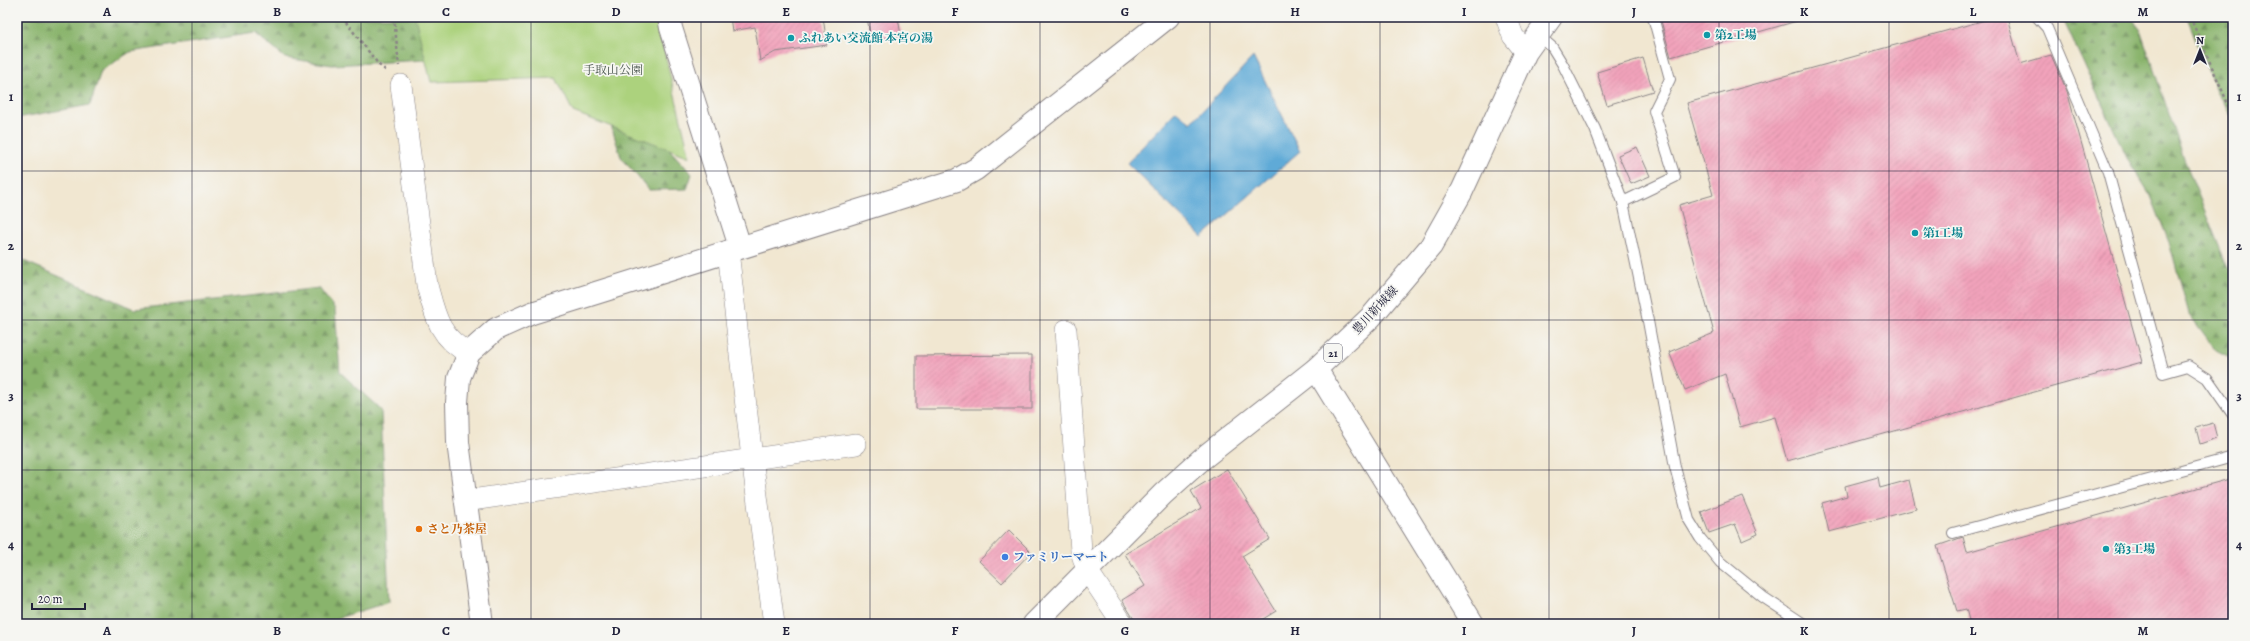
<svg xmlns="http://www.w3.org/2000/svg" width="2250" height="641" font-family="Alegreya,'Noto Serif JP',serif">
<defs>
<pattern id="forest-firs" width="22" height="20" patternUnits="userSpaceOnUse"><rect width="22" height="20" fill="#89b46c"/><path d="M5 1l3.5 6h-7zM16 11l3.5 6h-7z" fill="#70925a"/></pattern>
<pattern id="building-hatch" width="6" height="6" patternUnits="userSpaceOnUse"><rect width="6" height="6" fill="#f2a3bb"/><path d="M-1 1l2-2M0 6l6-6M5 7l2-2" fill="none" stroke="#cf8ca2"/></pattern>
</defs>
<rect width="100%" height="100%" fill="#f6f6f2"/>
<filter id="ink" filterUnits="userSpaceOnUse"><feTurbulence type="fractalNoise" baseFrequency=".025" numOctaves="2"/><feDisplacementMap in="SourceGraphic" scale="8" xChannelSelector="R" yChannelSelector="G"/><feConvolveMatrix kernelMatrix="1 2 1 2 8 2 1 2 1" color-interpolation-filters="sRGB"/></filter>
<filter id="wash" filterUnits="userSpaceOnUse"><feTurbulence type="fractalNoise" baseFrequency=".012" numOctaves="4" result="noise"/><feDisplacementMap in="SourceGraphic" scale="16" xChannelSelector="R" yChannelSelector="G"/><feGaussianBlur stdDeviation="0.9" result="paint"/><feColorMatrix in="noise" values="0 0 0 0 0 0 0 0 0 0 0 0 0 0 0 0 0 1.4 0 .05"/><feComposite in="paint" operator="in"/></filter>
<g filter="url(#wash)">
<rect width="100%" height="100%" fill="#f1e7d1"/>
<g fill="url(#forest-firs)" stroke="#566b54">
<path d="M17,17H576L657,136L692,174L687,189L649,190L621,157L594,72L444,59L332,65L285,58L255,33L130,52L101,71L90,105L17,118Z"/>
<path d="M2062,17H2130L2140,29L2186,164L2227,266L2233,273V359L2216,350L2189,314L2170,245L2151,196L2127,158Z"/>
<path d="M2187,17H2233V119L2216,91Z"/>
<path d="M17,258L134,309L319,288L335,309L340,372L381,410L389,602L319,624H17Z"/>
</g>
<path fill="#acd27d" stroke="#677a5c" d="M415,17H656L690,157L573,112L556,78L431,82Z"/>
<path fill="#5faad7" stroke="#406689" d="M1253,57L1300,151L1202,237L1127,163L1176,111L1191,123Z"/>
<g id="blocks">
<g fill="url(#building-hatch)">
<path d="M730,17H823L827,45L775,52L760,61L755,27L732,31Z"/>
<path d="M867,17H898L901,36L871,40Z"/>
<path d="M1660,17H1796L1797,21L1671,57Z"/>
<path d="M1996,17H2007L2020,64L2051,55L2067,91L2142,362L1787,461L1775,417L1740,427L1725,374L1685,390L1669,352L1714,333L1679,205L1713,195L1687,103Z"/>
<path d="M1643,58L1653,91L1607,105L1597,72Z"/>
<path d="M1637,147L1650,176L1631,184L1618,155Z"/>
<path d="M1032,355V409H916V356Z"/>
<path d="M2213,423L2217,438L2200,444L2196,428Z"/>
<path d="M1227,469L1270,539L1242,556L1276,611L1255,624H1137L1122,600L1145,586L1125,554L1201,508L1191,491Z"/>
<path d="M1878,477L1880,488L1909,480L1916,509L1829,532L1822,503L1847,496L1845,486Z"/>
<path d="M2233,478V624H1970L1966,609L1957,611L1937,546L1963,537L1967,552Z"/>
<path d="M1742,496L1758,534L1742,541L1735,524L1709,533L1701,512Z"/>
<path d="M1009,530L1031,552L1002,583L979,561Z"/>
</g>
</g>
</g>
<g filter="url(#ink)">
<use href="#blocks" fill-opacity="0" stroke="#8a8486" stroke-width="1"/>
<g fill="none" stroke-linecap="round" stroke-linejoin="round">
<g stroke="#8a8486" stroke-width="12">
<g id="lane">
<path d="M2037,17L2047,28L2108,172L2163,373L2188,366L2207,378L2233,415"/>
<path d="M1538,35L1552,47L1563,65L1595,129L1623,202L1648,321L1675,467L1689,520L1700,538L1720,562L1763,597L1804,624"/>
<path d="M1623,202L1675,177L1654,111L1670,79L1653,17"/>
<path d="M1953,533L2233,457"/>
</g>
</g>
<g stroke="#8a8486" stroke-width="22">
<g id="street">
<path d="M1506,17L1513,36L1526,52"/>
<path d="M401,85L427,285C435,315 439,338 469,353"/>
<path d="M728,251L752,458L774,624"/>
<path d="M1066,330L1081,551L1087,570L1123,624"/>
<path d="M465,501L856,444"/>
</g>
</g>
<g stroke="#8a8486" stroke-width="24">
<g id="secondary">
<path d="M669,17L671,28L740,247"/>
<path d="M1316,369L1473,624"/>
<path d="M482,624L458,442L457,402L459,378L469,353L496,329L532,313L957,180L976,169L1168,17"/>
</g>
</g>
<g stroke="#8a8486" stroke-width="24">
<path id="primary" d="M1034,624L1163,494L1203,458L1316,369L1371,317L1431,246L1462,191L1526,52L1551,17"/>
</g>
<g stroke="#8a8486" stroke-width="2.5" stroke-dasharray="3 3" stroke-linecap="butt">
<path d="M342,17L379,65L388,72"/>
<path d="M394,17L399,66"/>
<path d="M2190,17L2233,115"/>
</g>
<use href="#lane" stroke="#fff" stroke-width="10"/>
<use href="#street" stroke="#fff" stroke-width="21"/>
<use href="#secondary" stroke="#fff" stroke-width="22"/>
<use href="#primary" stroke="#fff" stroke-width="22"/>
</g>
</g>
<path fill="none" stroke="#22223b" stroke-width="1" stroke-opacity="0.55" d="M192,17V624M361,17V624M531,17V624M701,17V624M870,17V624M1040,17V624M1210,17V624M1380,17V624M1549,17V624M1719,17V624M1889,17V624M2058,17V624M17,171H2233M17,320H2233M17,470H2233"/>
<g fill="#0f9aa8" stroke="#f6f6f2" stroke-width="1.5">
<circle cx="1707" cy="35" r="4"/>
<circle cx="791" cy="38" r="4"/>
<circle cx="1915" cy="233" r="4"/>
<circle cx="2106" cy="549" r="4"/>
</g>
<circle fill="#e8710a" stroke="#f6f6f2" stroke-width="1.5" cx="419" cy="529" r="4"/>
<circle fill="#3f7fe0" stroke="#f6f6f2" stroke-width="1.5" cx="1005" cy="557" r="4"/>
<g text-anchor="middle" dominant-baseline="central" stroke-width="3.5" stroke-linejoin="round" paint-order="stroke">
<rect fill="#f6f6f2" stroke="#626272" stroke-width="1" x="1324" y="344" width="18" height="18" rx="3"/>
<g font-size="11" font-weight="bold" fill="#22223b">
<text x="1333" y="353">21</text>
</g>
<g font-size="12" font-weight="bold" fill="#0d838f" stroke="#f6f6f2" text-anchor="start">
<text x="1715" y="35">第2工場</text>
<text x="799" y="38">ふれあい交流館 本宮の湯</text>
<text x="1923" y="233">第1工場</text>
<text x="2114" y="549">第3工場</text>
</g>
<g font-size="12" fill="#4b574f" stroke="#f6f6f2">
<text x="613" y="70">手取山公園</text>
</g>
<g font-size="12" fill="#22223b" stroke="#f6f6f2">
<text transform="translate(1375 310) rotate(-47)">豊川新城線</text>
</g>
<g font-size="12" font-weight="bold" fill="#c56008" stroke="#f6f6f2" text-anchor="start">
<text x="427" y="529">さと乃茶屋</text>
</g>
<g font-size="12" font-weight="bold" fill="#366cbe" stroke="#f6f6f2" text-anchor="start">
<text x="1013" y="557">ファミリーマート</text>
</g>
</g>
<rect width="2250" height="641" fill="none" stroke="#f6f6f2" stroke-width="44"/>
<g transform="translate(2200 50)" stroke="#f6f6f2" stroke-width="3" paint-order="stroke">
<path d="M0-3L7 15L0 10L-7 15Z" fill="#22223b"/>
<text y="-6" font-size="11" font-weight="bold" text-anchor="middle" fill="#22223b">N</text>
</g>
<path d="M32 603v6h53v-6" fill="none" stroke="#22223b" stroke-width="2"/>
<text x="38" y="603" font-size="12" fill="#22223b" stroke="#f6f6f2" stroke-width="3" paint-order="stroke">20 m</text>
<rect x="22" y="22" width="2206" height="597" fill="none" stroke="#22223b" stroke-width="1.5"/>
<g font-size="13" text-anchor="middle" font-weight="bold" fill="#22223b">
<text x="107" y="16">A</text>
<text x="277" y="16">B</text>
<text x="446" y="16">C</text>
<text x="616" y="16">D</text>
<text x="786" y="16">E</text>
<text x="955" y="16">F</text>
<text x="1125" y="16">G</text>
<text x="1295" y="16">H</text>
<text x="1464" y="16">I</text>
<text x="1634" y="16">J</text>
<text x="1804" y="16">K</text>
<text x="1973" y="16">L</text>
<text x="2143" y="16">M</text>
<text x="11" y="101">1</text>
<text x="2239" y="101">1</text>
<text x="11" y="250">2</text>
<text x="2239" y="250">2</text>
<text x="11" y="400">3</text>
<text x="2239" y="400">3</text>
<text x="11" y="549">4</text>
<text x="2239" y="549">4</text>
<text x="107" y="635">A</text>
<text x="277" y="635">B</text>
<text x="446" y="635">C</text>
<text x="616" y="635">D</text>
<text x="786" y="635">E</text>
<text x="955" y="635">F</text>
<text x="1125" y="635">G</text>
<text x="1295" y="635">H</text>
<text x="1464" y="635">I</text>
<text x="1634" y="635">J</text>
<text x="1804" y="635">K</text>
<text x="1973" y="635">L</text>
<text x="2143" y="635">M</text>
</g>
</svg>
